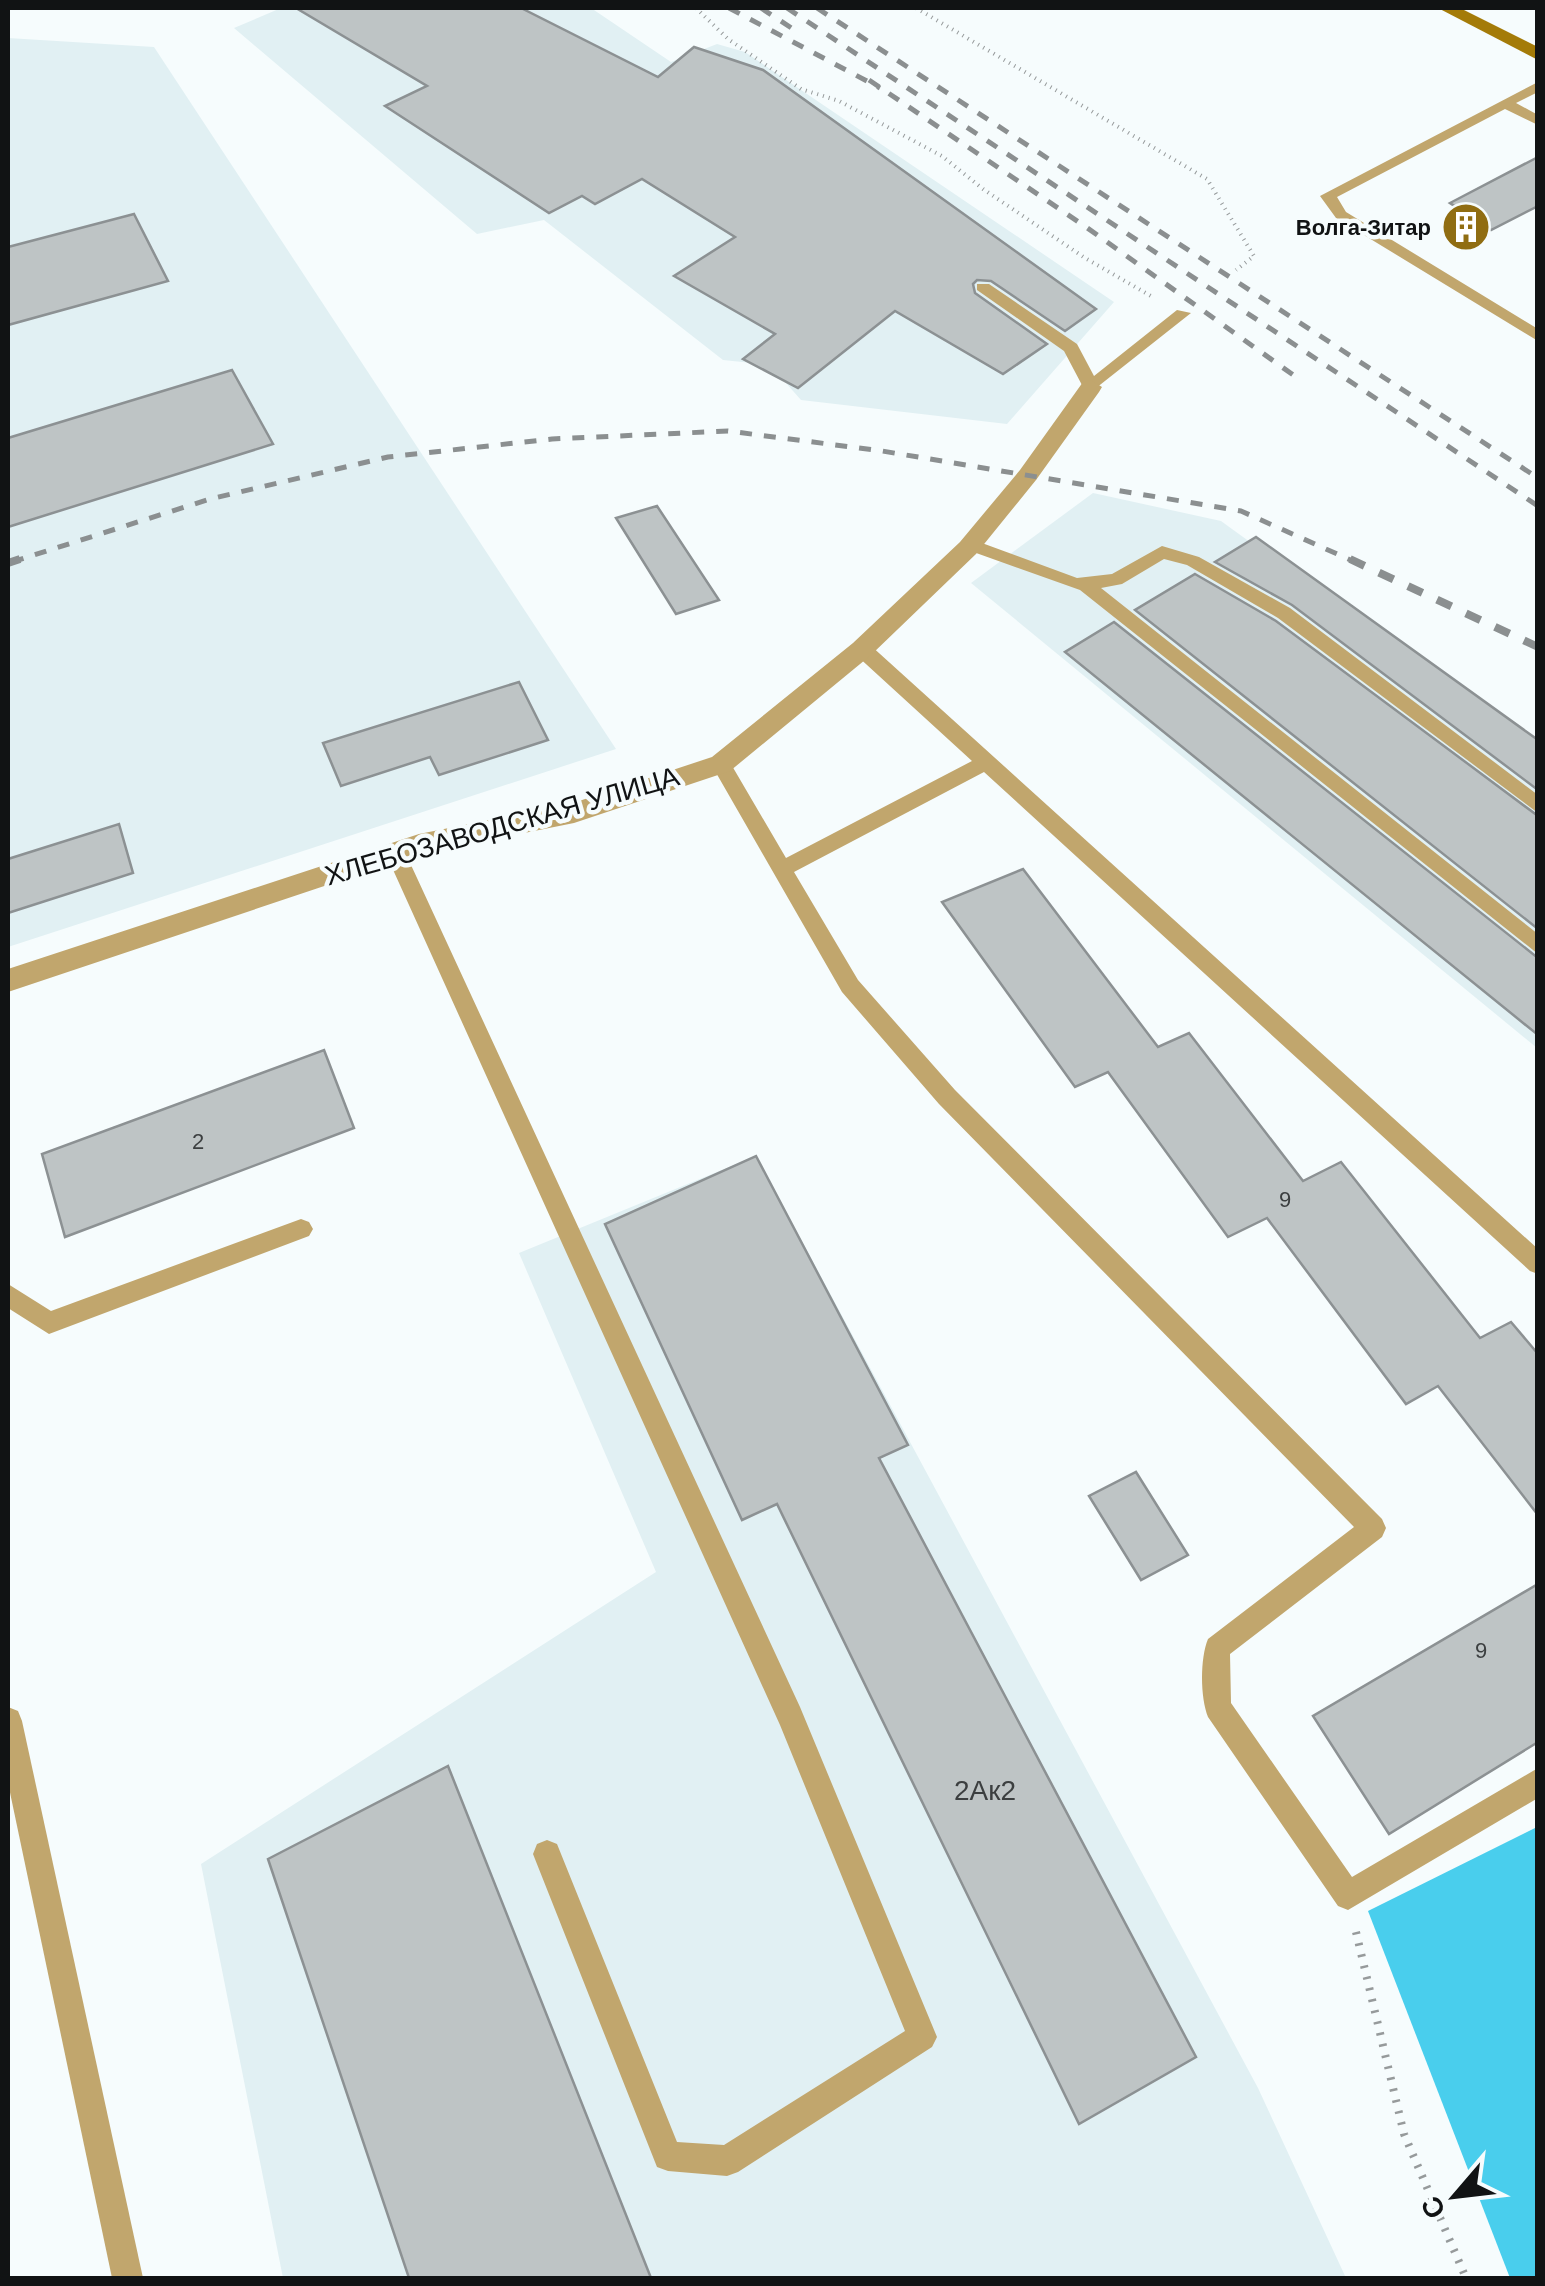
<svg xmlns="http://www.w3.org/2000/svg" width="1545" height="2286" font-family="Arial,sans-serif">
<rect width="100%" height="100%" fill="#f6fcfd"/>
<g fill="#e1f0f3">
<path d="M281,8H591L671,62L717,44L745,52L1114,302L1007,424L801,400L770,365L723,360L544,220L477,234L234,28Z"/>
<path d="M8,38L154,47L616,749L8,947Z"/>
<path d="M1093,493L1221,521L1537,750V1048L971,583Z"/>
<path d="M756,1156L1258,2088L1346,2278H283L201,1864L656,1572L519,1253Z"/>
</g>
<path fill="#49ceed" d="M1537,1827V2278H1510L1368,1911Z"/>
<g fill="#bec4c5" stroke="#8c9193" stroke-width="2.5">
<path d="M296,8H521L658,77L694,47L763,70L1096,309L1065,331L991,281L977,280L973,284L975,293L1047,344L1003,374L895,311L798,388L743,359L775,334L674,276L735,237L642,179L595,204L582,196L549,213L385,106L427,86Z"/>
<path d="M1538,157V206L1491,230L1450,203Z"/>
<path d="M134,214L168,281L8,325V247Z"/>
<path d="M232,370L273,444L8,527V438Z"/>
<path d="M657,506L719,600L676,614L616,518Z"/>
<path d="M1256,537L1538,740V790L1292,605L1215,562Z"/>
<path d="M1195,574L1276,621L1538,816V929L1135,610Z"/>
<path d="M1114,622L1538,958V1035L1065,652Z"/>
<path d="M519,682L548,740L439,775L430,757L341,786L323,743Z"/>
<path d="M119,824L133,873L8,913V859Z"/>
<path d="M1023,869L1158,1047L1189,1033L1303,1181L1341,1162L1480,1338L1511,1322L1538,1354V1515L1438,1386L1406,1404L1267,1218L1228,1237L1108,1072L1075,1087L942,902Z"/>
<path d="M324,1050L354,1128L65,1237L42,1154Z"/>
<path d="M756,1156L908,1445L879,1458L1196,2057L1079,2124L777,1504L742,1520L605,1224Z"/>
<path d="M1136,1472L1188,1555L1141,1580L1089,1496Z"/>
<path d="M1538,1584V1742L1389,1834L1313,1716Z"/>
<path d="M448,1766L651,2278H409L268,1859Z"/>
</g>
<g fill="none" stroke-linecap="round" stroke-linejoin="round">
<g stroke="#969a9b" stroke-width="4" stroke-dasharray="1 5" stroke-linecap="butt">
<path d="M696,8L728,39L801,89L839,101L942,156L983,189L1085,258L1151,296"/>
<path d="M916,8L1207,179L1254,256L1236,270"/>
</g>
<path stroke="#969a9b" stroke-width="8" stroke-dasharray="2.5 9" stroke-linecap="butt" d="M1356,1932L1404,2134L1466,2278"/>
<g fill="#c1a66d" fill-rule="evenodd">
<path d="M1538,82V92L1516,103L1538,115V125L1505,109L1337,197L1346,212L1538,329V341L1336,218L1320,196Z"/>
<path d="M977,284H989L1077,344L1094,376L1177,310L1191,313L1091,392L1083,387L1064,351L977,290Z"/>
<path d="M971,539L1077,578L1112,574L1162,546L1199,557L1290,608L1538,795V813L1278,618L1187,565L1164,559L1122,584L1101,588L1538,934V954L1080,590L965,549V541Z"/>
<path d="M862,642L869,644L1538,1249V1274L1530,1271L984,772L794,872L858,980L955,1090L1382,1519L1386,1528L1382,1537L1230,1654L1231,1703L1352,1877L1538,1768V1798L1348,1910L1338,1906L1208,1717C1200,1697 1200,1658 1208,1639L1354,1527L939,1104L842,992L711,764L721,757L728,759L786,858L972,761L855,654L853,649Z"/>
<path d="M395,844L405,852L800,1707L937,2037L932,2047L738,2172L727,2176L668,2171L657,2167L533,1854L537,1844L547,1840L557,1844L677,2142L724,2145L905,2031L780,1725L385,852Z"/>
<path d="M301,1219L309,1222L313,1229L309,1236L49,1334L8,1308V1284L51,1311Z"/>
<path d="M8,1707L18,1711L22,1721L143,2278H112L8,1783Z"/>
</g>
<path fill="#c1a66d" fill-rule="evenodd" d="M1091,380L1102,387L1099,392L1036,480L976,554L871,655L730,771L574,823L420,854L8,992V969L419,834L573,803L712,757L853,643L960,542L1020,470L1083,382Z"/>
<path fill="#a47b08" fill-rule="evenodd" d="M1438,8H1460L1538,47V60Z"/>
<g stroke="#8b8f90" stroke-width="5" stroke-dasharray="12 12" stroke-linecap="butt">
<path d="M729,8L880,88"/>
<path d="M761,8L799,33"/>
<path d="M787,8L1538,506"/>
<path d="M817,8L1538,478"/>
<path d="M869,80L1086,227L1296,377"/>
<path d="M12,562L210,499L388,457L552,439L728,431L882,451L1241,511L1355,562"/>
</g>
<g stroke="#8b8f90" stroke-width="8" stroke-dasharray="16 16" stroke-linecap="butt">
<path d="M1350,559L1538,647"/>
<path d="M8,563L20,559"/>
</g>
</g>
<defs>
<g id="building-disc" transform="scale(2.5)"><circle r="9.5" fill="#906d12" stroke="#f6fcfd"/><path d="M-4-6H4V6H1V3H-1V6H-4ZM-2.5-4.3h1.7v1.8h-1.7ZM.8-4.3h1.7v1.8H.8ZM-2.5-1h1.7V.8h-1.7ZM.8-1h1.7V.8H.8Z" fill="#fff"/></g>
</defs>
<g fill-rule="evenodd">
<use href="#building-disc" x="1466" y="227"/>
</g>
<g text-anchor="middle" dominant-baseline="central" stroke-width="9" stroke-linejoin="round" paint-order="stroke">
<g font-size="22" font-weight="bold" fill="#111314" stroke="#f6fcfd" text-anchor="end">
<text x="1431" y="227">Волга-Зитар</text>
</g>
<g font-size="22" fill="#3c3f40">
<text x="198" y="1141">2</text>
<text x="1285" y="1199">9</text>
<text x="1481" y="1650">9</text>
</g>
<g font-size="28" fill="#111314" stroke="#f6fcfd">
<text transform="translate(502 826) rotate(-16)">ХЛЕБОЗАВОДСКАЯ УЛИЦА</text>
</g>
<g font-size="28" fill="#3c3f40">
<text x="985" y="1790">2Ак2</text>
</g>
</g>
<rect width="1545" height="2286" fill="none" stroke="#111314" stroke-width="20"/>
<g transform="translate(1455 2196) rotate(242)" stroke="#f6fcfd" stroke-width="8" paint-order="stroke">
<path d="M0-8L18 38L0 25L-18 38Z" fill="#111314"/>
<text y="-15" font-size="28" font-weight="bold" text-anchor="middle" fill="#111314">С</text>
</g>
</svg>
